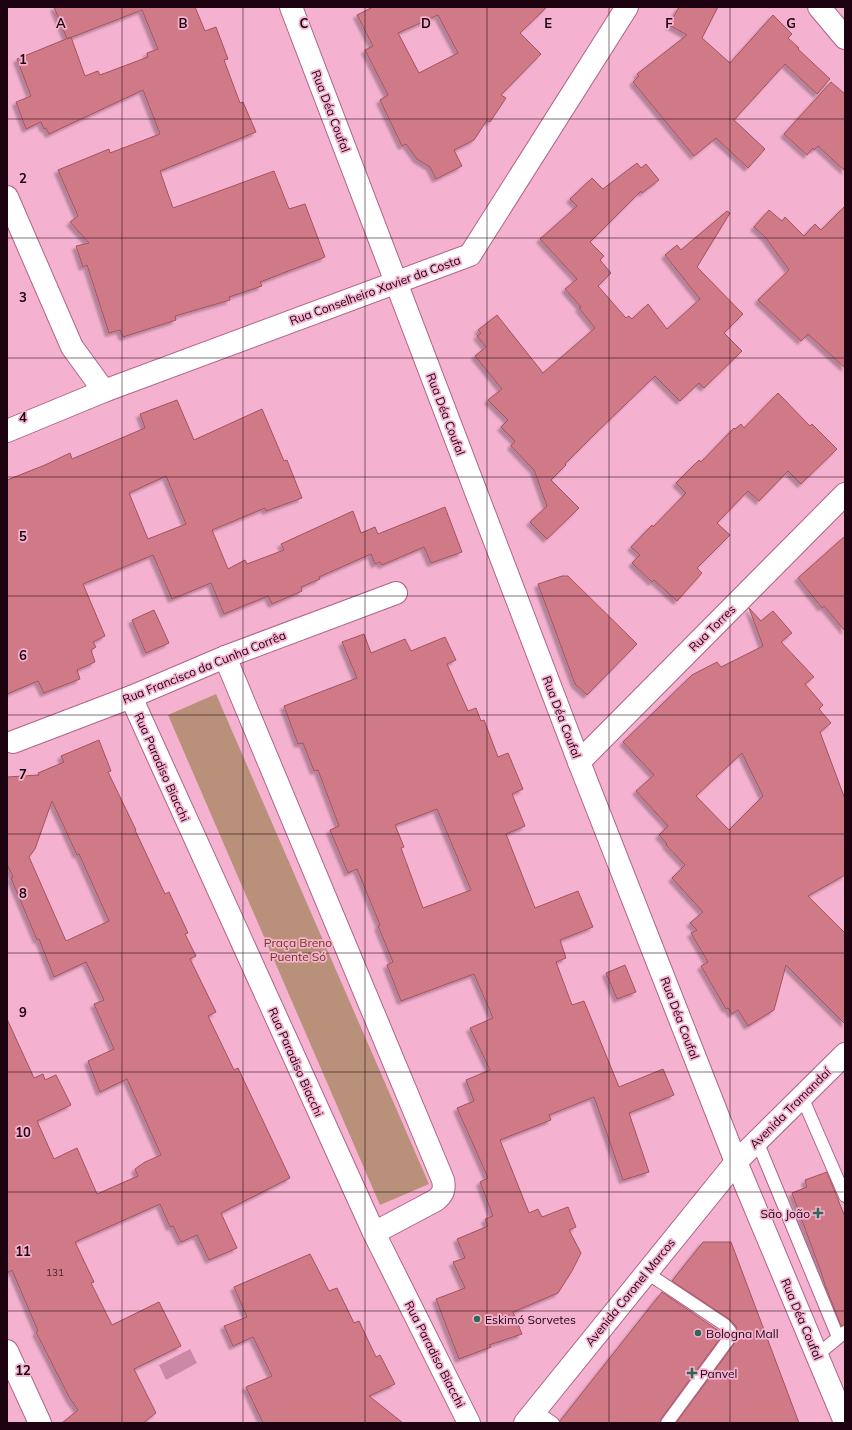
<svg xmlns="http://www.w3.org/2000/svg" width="852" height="1430" font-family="Mulish,sans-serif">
<defs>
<filter id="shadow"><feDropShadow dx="-3.5" dy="3.5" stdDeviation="1" flood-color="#0004"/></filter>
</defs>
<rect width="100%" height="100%" fill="#f5b2d0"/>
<path fill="#b9917a" d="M216,694L429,1184L380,1205L168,715Z"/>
<path fill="#cb89a7" d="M190,1349L197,1363L166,1380L159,1365Z"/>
<g fill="#d17a87" stroke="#a45260" fill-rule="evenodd" filter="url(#shadow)">
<path d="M54,7H195L205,31L216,27L228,59L224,60L240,103L243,102L256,132L160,171L173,208L274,171L289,209L305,204L325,257L260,282L262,286L229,297L230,300L175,316L176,320L123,337L120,330L109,333L87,265L83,267L76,246L89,243L70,222L78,216L58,170L109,149L110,153L160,134L143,90L49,134L46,128L44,129L41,122L26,129L16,102L31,96L17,59L71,37L85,76L98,71L100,75L148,57L147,53L158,49L142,10L67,39Z"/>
<path d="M373,7H547L520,33L541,54L501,95L506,98L490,122L487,120L474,140L454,150L462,166L436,179L430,167L417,159L406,144L402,146L380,100L388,95L365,50L373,46L357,15ZM438,15L458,53L419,73L398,33Z"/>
<path d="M679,7H718L702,38L730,63L773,15L792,34L788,38L799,48L798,49L830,79L817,94L785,64L734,120L765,149L748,168L716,138L694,156L633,82L639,76L637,74L687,35L669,25Z"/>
<path d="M831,82L845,94V171L818,146L814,150L813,148L807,155L784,134Z"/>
<path d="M637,163L641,168L646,164L659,180L642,193L641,191L590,242L604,256L600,260L611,273L598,286L626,318L629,316L632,319L648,304L667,329L700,299L665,255L677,245L681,250L727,211L730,213L697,267L743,314L724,333L742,351L704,388L699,383L680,401L655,376L597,432L565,464L566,465L551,480L579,508L547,539L530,522L547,506L534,470L511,446L515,441L501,427L508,420L488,400L502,389L475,356L486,347L477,336L481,333L478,330L497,315L543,373L595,328L579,308L581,307L565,289L577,279L540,239L577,206L570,199L592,178L603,189Z"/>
<path d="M845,206V368L808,334L801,341L758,300L789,270L766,238L754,227L769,210L782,221L785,217L804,236L815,224L821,230Z"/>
<path d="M778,393L810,426L812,424L837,449L801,484L788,471L759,501L748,491L717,523L730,535L697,568L702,573L677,601L654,580L652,582L632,563L640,555L631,547L652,525L653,527L686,493L676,483L699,460L701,462L734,428L735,429L741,424L744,428Z"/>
<path d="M177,400L194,440L262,409L284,461L287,460L302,498L266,511L265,508L212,530L228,569L245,560L247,564L284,550L281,544L353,511L361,533L375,527L378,534L445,507L462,552L431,563L424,547L382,565L380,562L375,564L371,554L319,577L320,579L301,587L302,591L272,604L268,596L224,614L211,583L172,599L153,555L83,584L105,636L93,642L96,647L91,650L95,662L77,670L80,679L44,693L38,681L7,694V480L45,465L70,453L72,459L145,428L140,414ZM166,476L186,524L148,539L129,493Z"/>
<path d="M845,536V631L824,606L822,608L798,578Z"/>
<path d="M562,576H568L637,644L587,695L575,684L538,584Z"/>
<path d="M749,608L761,621L773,611L792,633L781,642L814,677L805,684L823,705L819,709L831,723L820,732L845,799V875L808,896L845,933V1024L786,965L774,1010L748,1026L738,1010L732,1014L728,1008L726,1009L701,966L708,962L691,933L697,930L690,923L703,912L672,878L685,865L666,845L667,844L659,835L668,826L636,791L654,775L623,742L692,675L717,662L721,667L763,646ZM742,753L763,796L729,830L696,796Z"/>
<path d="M154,610L169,643L146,653L132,620Z"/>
<path d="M364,634L371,653L405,639L411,651L445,637L456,660L447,664L468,711L476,708L481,721L484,720L498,757L508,753L523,789L512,794L525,826L506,834L535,908L578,891L593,927L560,940L566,958L556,962L572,1005L584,1001L619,1087L663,1069L674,1095L629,1113L649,1172L623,1180L594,1097L549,1115L551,1120L500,1140L529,1213L538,1209L542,1217L568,1207L576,1227L569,1230L581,1253L572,1271L558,1293L513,1312L522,1334L489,1345L491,1347L459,1359L436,1299L465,1288L453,1262L465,1258L457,1239L488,1226L485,1219L493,1216L480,1182L488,1178L457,1108L474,1101L466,1080L490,1070L470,1028L493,1018L474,974L401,1001L387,965L393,962L378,926L380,925L357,869L348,873L330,830L339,826L318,770L314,771L303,743L298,744L284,706L357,678L342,642ZM437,809L471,890L423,908L401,848L404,847L395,825Z"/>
<path d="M99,740L111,771L108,772L136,830H135L165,894L169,892L188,933L185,934L196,956L190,959L216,1012L208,1016L234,1070L238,1068L290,1178L221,1213L237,1248L209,1260L197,1235L181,1242L173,1226L170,1227L160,1204L75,1242L94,1282L91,1283L112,1325L159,1302L181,1346L134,1369L156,1413L143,1423H62L78,1410L69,1397L36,1332L38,1331L12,1270L7,1273V1019L34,1078L43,1074L45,1080L56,1075L71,1105L37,1121L54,1159L77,1148L97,1194L138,1176L135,1169L145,1162L161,1155L127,1079L100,1092L88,1061L114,1049L94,1004L104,1000L86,962L54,977L39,939L37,940L11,878L13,877L7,864V777L39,775L38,773L64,762L61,756ZM52,801L77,855L79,854L109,921L66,941L29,857L35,849Z"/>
<path d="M625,965L636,992L617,999L606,973Z"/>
<path d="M827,1172L845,1217V1325L841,1326L825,1285L821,1272L792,1193L807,1187L805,1180Z"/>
<path d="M703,1242H731L799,1423H676L734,1344L737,1333L736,1326L729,1319L672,1281Z"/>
<path d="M310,1254L329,1291L337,1288L354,1323L359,1321L376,1357L380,1355L395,1384L369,1396L403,1423H263L246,1387L272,1376L253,1337L233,1346L224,1326L247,1317L234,1287Z"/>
<path d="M662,1292L722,1333L721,1337L661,1419L660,1423H560V1421Z"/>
</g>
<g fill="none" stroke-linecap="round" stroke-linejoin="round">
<g stroke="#b06388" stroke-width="14">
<g id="lane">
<path d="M802,1097L845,1196"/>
<path d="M757,1141L838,1337"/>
<path d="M647,1273L725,1325L730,1331L728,1340L667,1423"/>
<path d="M817,1355L845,1332"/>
<path d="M535,1411L553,1423"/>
</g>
</g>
<g stroke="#b06388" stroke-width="24">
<g id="street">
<path d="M819,7L845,38"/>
<path d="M7,197L72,347L104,391"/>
<path d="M225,657L443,1180C445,1190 443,1194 436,1200L374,1233"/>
<path d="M131,697L374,1233L469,1423"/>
<path d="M13,742L131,697L225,657L396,593"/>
<path d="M579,762L845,494"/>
<path d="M7,1351L40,1423"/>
</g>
</g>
<g stroke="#b06388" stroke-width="24">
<g id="secondary">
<path d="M291,7L579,762L736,1162L845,1422"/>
<path d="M7,431L104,391L470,255L627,7"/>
<path d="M525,1423L736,1162L845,1054"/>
</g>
</g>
<use href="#lane" stroke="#fff" stroke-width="12"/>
<use href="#street" stroke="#fff" stroke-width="22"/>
<use href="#secondary" stroke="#fff" stroke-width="22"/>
</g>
<path fill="none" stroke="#1d0310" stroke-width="1" stroke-opacity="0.55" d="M122,7V1423M243,7V1423M365,7V1423M487,7V1423M609,7V1423M730,7V1423M7,119H845M7,238H845M7,358H845M7,477H845M7,596H845M7,715H845M7,834H845M7,953H845M7,1072H845M7,1192H845M7,1311H845"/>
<g fill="#2b6a57" stroke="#f5b2d0" stroke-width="1.5">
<path d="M816 1207h4v4h4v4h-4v4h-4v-4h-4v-4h4z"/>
<circle cx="477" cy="1319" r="4"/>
<circle cx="698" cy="1333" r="4"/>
<path d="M690 1367h4v4h4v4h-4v4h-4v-4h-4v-4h4z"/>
</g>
<g text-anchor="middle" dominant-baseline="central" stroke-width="3.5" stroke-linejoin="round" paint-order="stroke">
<g font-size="10" fill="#4a212e">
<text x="55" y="1272">131</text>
</g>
<g font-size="12" fill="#1d0310" stroke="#f5b2d0">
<text transform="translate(331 111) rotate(69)">Rua Déa Coufal</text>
<text transform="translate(375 290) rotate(-20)">Rua Conselheiro Xavier da Costa</text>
<text transform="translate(446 414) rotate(69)">Rua Déa Coufal</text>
<text transform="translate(712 628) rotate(-45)">Rua Torres</text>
<text transform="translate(204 667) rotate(-22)">Rua Francisco da Cunha Corrêa</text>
<text transform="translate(562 717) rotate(69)">Rua Déa Coufal</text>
<text transform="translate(162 767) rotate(66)">Rua Paradiso Biacchi</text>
<text transform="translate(680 1018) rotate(69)">Rua Déa Coufal</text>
<text transform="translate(296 1062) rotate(66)">Rua Paradiso Biacchi</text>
<text transform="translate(790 1108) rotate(-45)">Avenida Tramandaí</text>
<text transform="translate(630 1292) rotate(-51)">Avenida Coronel Marcos</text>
<text transform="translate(802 1319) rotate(67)">Rua Déa Coufal</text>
<text transform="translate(435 1354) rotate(63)">Rua Paradiso Biacchi</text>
</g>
<g font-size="12" fill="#743a13" stroke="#f5b2d0">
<text x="298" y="942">Praça Breno<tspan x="298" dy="14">Puente Só</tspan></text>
</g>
<g font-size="12" fill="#1d0310" stroke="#f5b2d0" text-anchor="start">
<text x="810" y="1213" text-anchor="end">São João</text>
<text x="485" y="1319">Eskimó Sorvetes</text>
<text x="706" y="1333">Bologna Mall</text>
<text x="700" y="1373">Panvel</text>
</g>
</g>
<g font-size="13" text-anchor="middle" font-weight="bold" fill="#1d0310" stroke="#f5b2d0" stroke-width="3.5" stroke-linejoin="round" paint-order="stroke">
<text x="61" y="28">A</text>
<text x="183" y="28">B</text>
<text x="304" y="28">C</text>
<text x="426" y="28">D</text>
<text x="548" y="28">E</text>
<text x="669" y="28">F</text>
<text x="791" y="28">G</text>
<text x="23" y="64">1</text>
<text x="23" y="183">2</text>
<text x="23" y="302">3</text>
<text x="23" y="422">4</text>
<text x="23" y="541">5</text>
<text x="23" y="660">6</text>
<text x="23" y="779">7</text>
<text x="23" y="898">8</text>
<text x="23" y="1017">9</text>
<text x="23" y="1137">10</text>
<text x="23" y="1256">11</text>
<text x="23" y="1375">12</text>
</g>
<rect width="852" height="1430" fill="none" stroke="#1d0310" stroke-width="16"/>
</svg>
